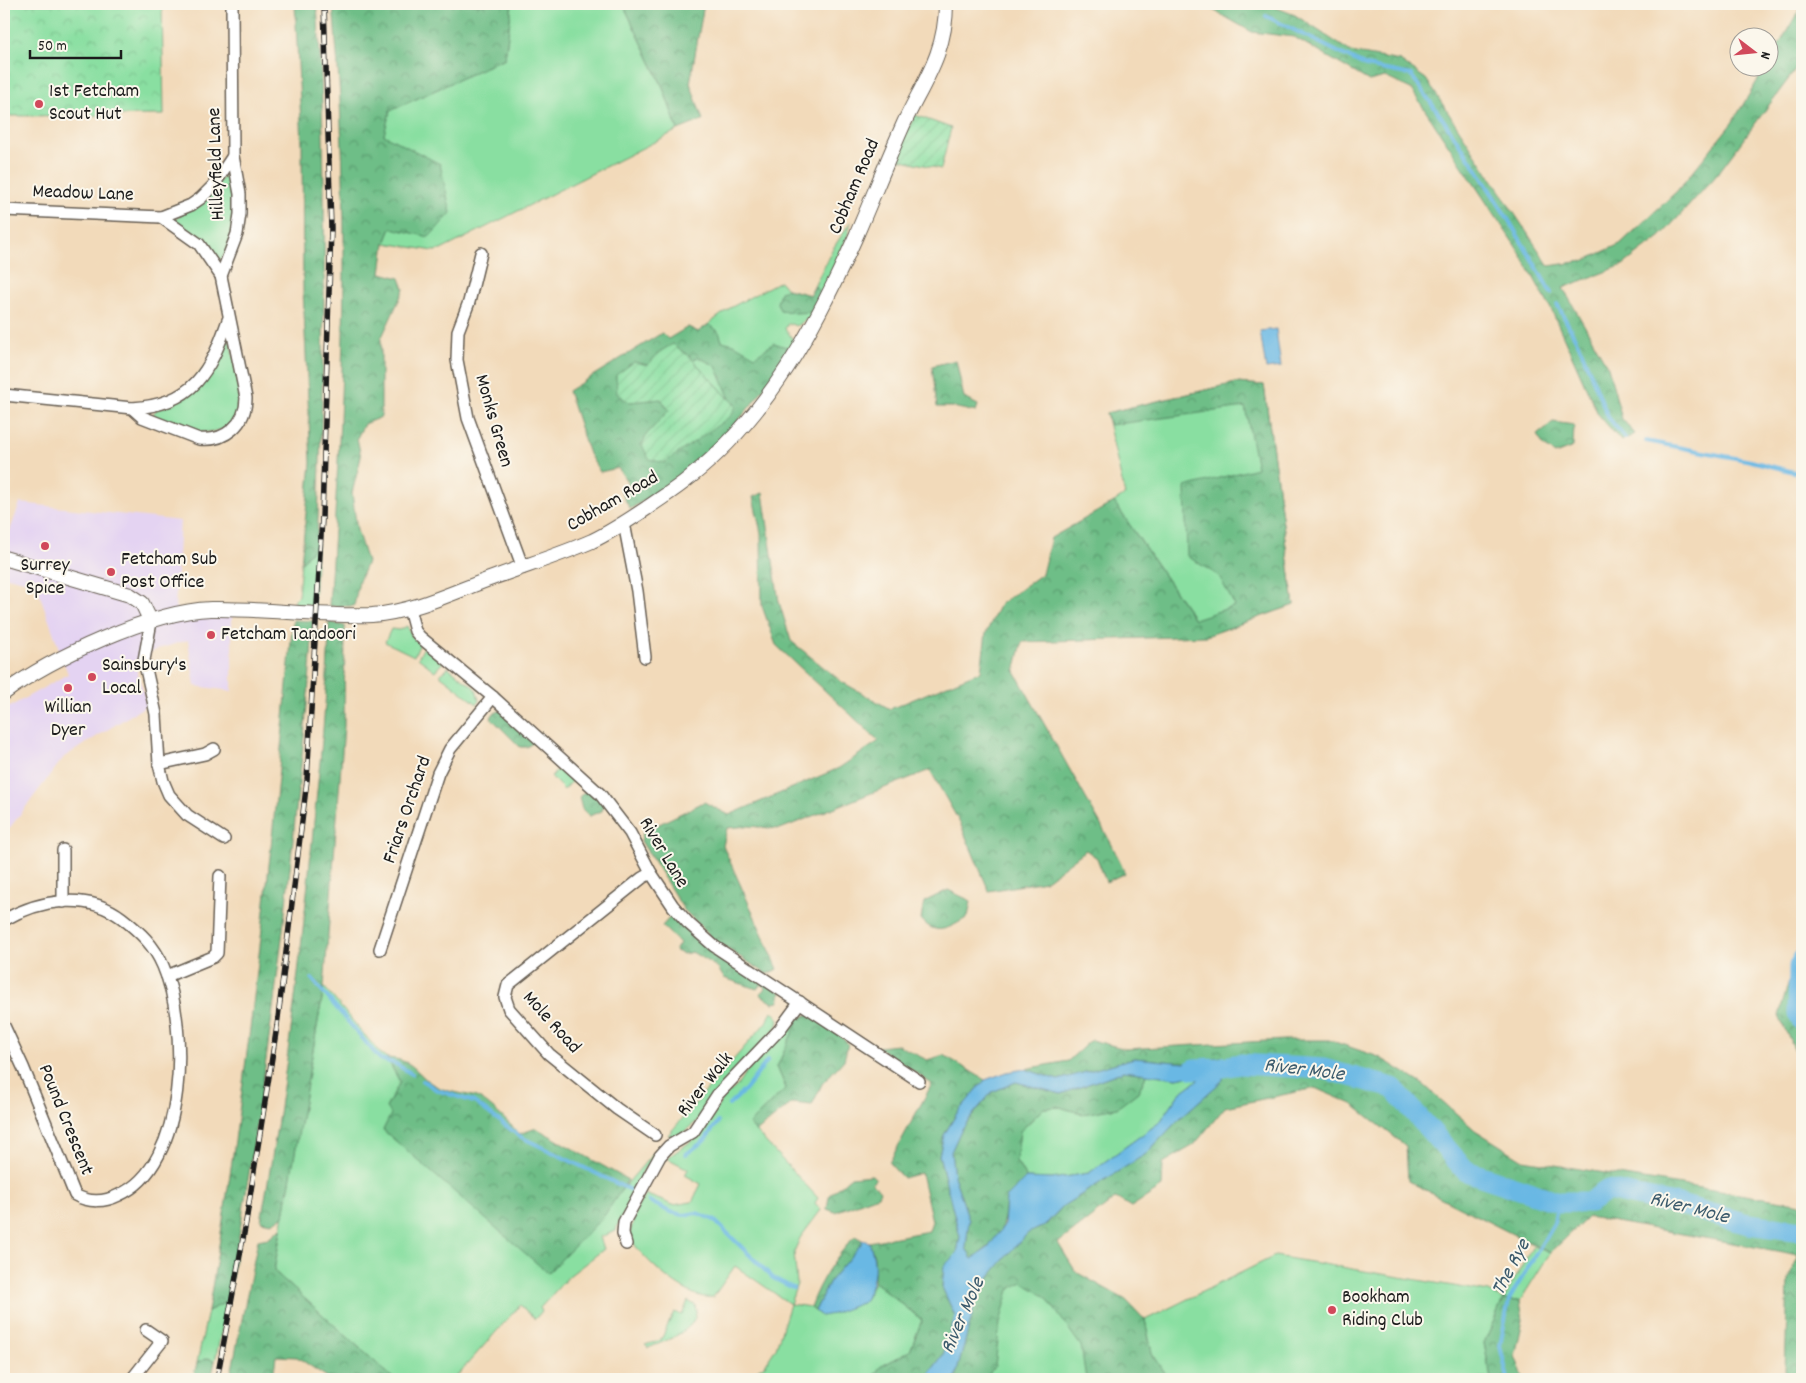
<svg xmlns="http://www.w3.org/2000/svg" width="1806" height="1383" font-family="Dekko,sans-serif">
<defs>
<pattern id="forest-crowns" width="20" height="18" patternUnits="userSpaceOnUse" patternTransform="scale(1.25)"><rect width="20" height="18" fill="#6ebe87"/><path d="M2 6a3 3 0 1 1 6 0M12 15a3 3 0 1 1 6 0" fill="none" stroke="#5a9a6e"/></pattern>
<pattern id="park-crowns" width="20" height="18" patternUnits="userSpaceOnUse" patternTransform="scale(1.25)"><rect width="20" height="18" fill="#89dfa1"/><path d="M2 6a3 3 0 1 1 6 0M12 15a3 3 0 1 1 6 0" fill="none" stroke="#76bf8a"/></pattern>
<pattern id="garden-furrows" width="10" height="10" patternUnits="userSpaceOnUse" patternTransform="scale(1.25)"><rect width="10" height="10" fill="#89dfa1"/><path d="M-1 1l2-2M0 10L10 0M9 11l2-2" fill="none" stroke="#76bf8a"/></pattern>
</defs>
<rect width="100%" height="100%" fill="#fbf7ec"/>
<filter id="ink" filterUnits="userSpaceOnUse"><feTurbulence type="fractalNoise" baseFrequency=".02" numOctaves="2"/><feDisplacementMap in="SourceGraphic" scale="10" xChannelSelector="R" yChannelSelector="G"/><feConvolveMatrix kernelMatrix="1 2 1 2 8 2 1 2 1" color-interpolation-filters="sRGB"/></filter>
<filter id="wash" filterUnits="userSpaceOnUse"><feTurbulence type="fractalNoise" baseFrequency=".0096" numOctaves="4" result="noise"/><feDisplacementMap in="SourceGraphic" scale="20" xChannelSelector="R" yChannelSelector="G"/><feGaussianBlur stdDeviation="1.12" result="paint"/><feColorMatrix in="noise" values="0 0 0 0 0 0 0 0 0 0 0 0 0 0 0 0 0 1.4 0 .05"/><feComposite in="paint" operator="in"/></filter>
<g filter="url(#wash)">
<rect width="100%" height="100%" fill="#f2daba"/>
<path fill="#e4d3f2" d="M20,503L180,521L175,606L184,622L207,617L232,616V691L195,686L188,640L158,649L134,661L147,705L64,757L5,834L4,710L68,674L36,584L4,576V547Z"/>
<g fill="#89dfa1" stroke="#527e5e">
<path d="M512,4H623L662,85L678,130L441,250L434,251L385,243L391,228L383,135L390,111L505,58Z"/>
<path d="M225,176H232C236,198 238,244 220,260L202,239L176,222V219Z"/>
<path d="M851,221L848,235L811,317L796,326L788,323L785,329L794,340L792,349L743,413L690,357L673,344L688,327L698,332L730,308L780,281L787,289L810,295L832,250Z"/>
<path d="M229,338C233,357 247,395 241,413C230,443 168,433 153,414L156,410L175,403Z"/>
<path d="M1236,383L1264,385L1294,605L1206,636L1114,502L1125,495L1106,413Z"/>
<path d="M317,544L314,606L294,604L295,599L298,596L301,563Z"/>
<path d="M407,626L412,636L420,644L414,656L385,642L391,629L399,630Z"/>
<path d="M424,647L443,662L435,671L418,658Z"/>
<path d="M448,667L476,689L479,700L477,704L440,675Z"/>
<path d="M562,765L575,778L564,790L551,777Z"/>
<path d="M324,987L380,1053L387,1058L400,1082L386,1108L619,1193L655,1151L656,1154L650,1166H646L640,1176L641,1182L617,1226L616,1231L600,1237L604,1249L569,1276L540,1308L542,1311L535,1319L520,1305L454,1379H394L274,1271Z"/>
<path d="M772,1011L779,1019L778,1025L695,1123L677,1137L668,1135L768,1020Z"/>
<path d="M799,1018L777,1067L786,1088L749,1124L818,1198L815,1203L821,1210L800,1238L794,1252L797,1284L790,1304L810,1307L821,1316L864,1302L874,1282L922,1320L910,1351L880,1367L872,1379H743L765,1365L776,1348L790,1304L735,1266L713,1297C688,1302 640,1257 629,1236L637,1208L645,1194L673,1205L692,1202L701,1184L685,1175L688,1169L667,1158L700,1135L724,1097L737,1086L746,1072Z"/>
<path d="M1147,1074L1177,1078L1197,1074L1199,1079L1179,1094L1160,1122L1089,1173L1052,1179L1026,1178L1016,1161L1020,1131L1044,1108L1060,1107L1083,1114L1138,1092Z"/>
<path d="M1533,1246L1550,1253L1520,1301L1503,1300L1484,1343L1491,1379H1169L1152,1353L1145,1320L1275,1256L1489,1292L1503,1300Z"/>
<path d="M1010,1252L1136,1379H955Z"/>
<path d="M228,1301L215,1361L208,1358L197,1363L208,1311Z"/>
<path d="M688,1301L695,1305C703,1329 665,1341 648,1348L645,1345L661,1340L674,1312L682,1315Z"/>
</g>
<g fill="url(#forest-crowns)" stroke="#456d52" fill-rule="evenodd">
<path d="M295,4H317C329,183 324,364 317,544L301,563L311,463L303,290L302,143Z"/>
<path d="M333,4H512L505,58L390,111L384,135L440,164L451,213L429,237L391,228L385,243L381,273L400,278L404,289L381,339V417L364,424L357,438L361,457L352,493L357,530L367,562L359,581L354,606H329C340,447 349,285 341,125C340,84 336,44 333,4Z"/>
<path d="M623,4H704L690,83L703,120L678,130L662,85Z"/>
<path d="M1196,4H1267L1295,15L1351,52L1400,61L1426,79L1549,266L1583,261L1620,244L1677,191L1732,123L1765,68H1768L1769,62L1802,5V61L1716,176L1661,236L1623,265L1563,288L1608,367L1622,419L1635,434L1621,441L1598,414L1551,309L1520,253L1411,89L1385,77L1369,81L1294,37L1252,32L1206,6Z"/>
<path d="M815,286L822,294L814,312L795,313L780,310L777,303L780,292L787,289L810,295Z"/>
<path d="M709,324L719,332L722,341L734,344L755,356L774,343L792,349C765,388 737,426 703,459C681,479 655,494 630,509L621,492L628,483L618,468L600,472L589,454L568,391L662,333L668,339L688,327L698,332ZM673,344L693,360L698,357L716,366L730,399L736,406L647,434L669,410L661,399L629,402L634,363L648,365Z"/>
<path d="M956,360L964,398L978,405L976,412L953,407H937L932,366Z"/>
<path d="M1236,383L1264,385L1294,605L1206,636L1022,642L1015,672L1111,843L1125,873L1106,882L1097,858L1086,850L1045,881L989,891L960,823L930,770L780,829L749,826L727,828L723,846L778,969L767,974L715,941L684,910L641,841L643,832L704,802L729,815L839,768L879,741L776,645L762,606L761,533L753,497L763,493L779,602L791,641L842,682L890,709L981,671L986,633L1000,604L1042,574L1051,538L1114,502L1194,619L1235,606L1219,576L1187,556L1185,487L1257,468L1245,407L1110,425L1106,413Z"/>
<path d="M1553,422L1574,425L1573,447L1555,454L1544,446L1537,435Z"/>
<path d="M293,620L313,621C310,684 303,747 296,810C280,975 256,1138 228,1301L208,1311C248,1082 272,852 293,620Z"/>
<path d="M329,622L345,626L344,726L324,987L284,1216L272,1223L261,1221C284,1096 300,969 312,842C319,769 328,696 329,622Z"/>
<path d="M499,711H505L534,737V742L527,747H520L491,718L493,714Z"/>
<path d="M592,790L604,804L602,811L589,816L582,809L579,797L585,791Z"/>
<path d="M948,890L971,901L968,917C951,927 936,938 921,919L924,902Z"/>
<path d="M672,915L690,932L781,992L779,1002L773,1003L760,994L765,988L761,984L757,989L724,978L717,967L692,952L684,954L675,951L680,943L662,926Z"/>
<path d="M1802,935V1067L1779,1016Z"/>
<path d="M809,1014L838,1033L848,1044L844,1060L822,1084L812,1105L792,1103L756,1132L749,1124L786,1088L777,1067L799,1018Z"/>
<path d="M1091,1040L1126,1049L1284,1040H1329L1379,1057L1424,1085L1475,1130L1523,1160L1802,1204V1379H1785V1373L1788,1279L1799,1255L1588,1217L1550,1253L1408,1181L1406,1146L1352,1104L1315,1088L1225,1107L1194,1145L1163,1163L1162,1187L1131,1207L1116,1198L1058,1243L1076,1272L1126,1300L1145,1320L1152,1353L1169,1379H1086L1081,1346L1046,1297L1022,1282L1009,1290L1000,1323L995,1366L985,1379H955L979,1289L1010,1252L1028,1233L1045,1226L1063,1206L1146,1154L1179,1119L1223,1080L1221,1057L1185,1063L1134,1058L1058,1080L1025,1069L1068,1061Z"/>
<path d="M898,1045L927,1060L944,1055L985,1080L957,1113L944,1135L939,1155L960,1237L957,1253L944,1267L942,1287L955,1316L943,1355L925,1379H872L880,1367L910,1351L922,1320L874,1282V1256L869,1242L929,1231L932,1221L921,1173L903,1178L889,1163L932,1084L878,1047Z"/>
<path d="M387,1058C418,1060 415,1076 438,1087C450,1093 464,1093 476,1097C488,1101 509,1124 520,1134L536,1128L628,1180L604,1216L548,1273L383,1130L391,1114L386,1108L400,1082Z"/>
<path d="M1124,1071L1147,1074L1138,1092L1117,1108L1083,1114L1060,1107L1044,1108L1020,1131L1016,1161L1026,1178L1006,1198C1004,1231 1000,1240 972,1259L966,1248L969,1220L954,1176L951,1152L961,1130L992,1092L1016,1082L1061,1094Z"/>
<path d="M872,1175L876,1179L872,1182L880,1191L878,1196L835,1212L827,1209L829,1196L851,1177Z"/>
<path d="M281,1228L274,1271L394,1379H330L297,1357L276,1356L273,1379H230L258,1240L268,1238Z"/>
<path d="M855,1236L862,1240L861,1244L830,1281L815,1311L810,1307C820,1279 835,1258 855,1236Z"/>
<path d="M1503,1300L1520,1301L1523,1320L1515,1356L1524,1379H1491L1484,1343Z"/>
<path d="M208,1358L215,1361L211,1379H193L197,1363Z"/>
</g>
<path fill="url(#park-crowns)" stroke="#527e5e" d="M4,4H162L164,115L4,116Z"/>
<g fill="url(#garden-furrows)" stroke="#527e5e">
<path d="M915,115L951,128L941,169L894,158Z"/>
<path d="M673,344L690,357L736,406L731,416L664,463L649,459L642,445L647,434L669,410L661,399L629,402L617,394L616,375L634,362L648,365L659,352Z"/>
</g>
<g fill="#69b8e4" stroke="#426a80" fill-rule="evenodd">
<path d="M1276,329L1281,367L1266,369L1260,331Z"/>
<path d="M1222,1057L1223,1080L1179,1119L1146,1154L1063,1206L1044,1226L1028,1233L1010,1252L979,1289L955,1379H925L943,1355L955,1316L942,1287L944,1266L957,1253L960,1237L939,1155L944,1135L957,1113L985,1080L1007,1072L1025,1069L1058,1080L1134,1058L1185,1063ZM1124,1071L1177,1078L1196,1074L1199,1079L1179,1094L1160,1122L1089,1173L1052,1179L1026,1178L1006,1198L1004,1225L988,1248L972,1259L966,1248L969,1220L954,1176L951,1152L961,1130L975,1112L992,1092L1016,1082L1061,1094Z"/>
<path d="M862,1240L869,1242C878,1266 875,1280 864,1302L833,1314L821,1316L815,1311L830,1281L861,1244Z"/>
</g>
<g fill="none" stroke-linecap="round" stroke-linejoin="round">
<g stroke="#69b8e4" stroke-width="4">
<path d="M1266,16L1366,66L1411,75C1463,145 1509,217 1551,293"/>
<path d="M1557,304L1580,347L1608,417L1625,438"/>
<path d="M1646,441L1751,461L1802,474"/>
<path d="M312,979L380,1059L396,1064L412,1074"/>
<path d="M423,1081L437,1090L474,1102L521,1137L630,1190"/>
<path d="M729,1105L746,1089L768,1060"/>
<path d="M686,1154L704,1141L718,1122"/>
<path d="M649,1201L670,1212L684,1215L697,1213L714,1220L773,1278L793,1288"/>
<path d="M1508,1379L1500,1346L1509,1300L1554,1223L1558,1202"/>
</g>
<g stroke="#69b8e4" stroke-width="21">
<path d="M1802,960L1799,966L1798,1013L1802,1021"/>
<path d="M1194,1069L1218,1068L1240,1064L1324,1069L1393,1088L1466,1171L1558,1202H1590L1608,1190L1684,1206L1748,1224L1802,1231"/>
</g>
</g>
</g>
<g filter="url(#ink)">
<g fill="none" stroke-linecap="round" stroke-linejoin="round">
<g stroke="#675e53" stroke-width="14">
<g id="minor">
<path d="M4,210L161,217L191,205L201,198L213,186L233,156"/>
<path d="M161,217L199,244L221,276"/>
<path d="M481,253L469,302L458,331L457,360L468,418L523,568"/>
<path d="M4,395L132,408C193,405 210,372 228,320"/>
<path d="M132,408L142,417L199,439C225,442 246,424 246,398L221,276L237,234L240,214V194L233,156L232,4"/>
<path d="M624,523L637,591L645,657"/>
<path d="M409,609L415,631L420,637L493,697L600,794L630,833L651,873L673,906L688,923L714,946L919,1081"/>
<path d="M151,622L144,660L156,714L159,764L163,781L169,795L187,815L224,839"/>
<path d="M159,764L205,754L214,749"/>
<path d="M651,873L642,878L508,985L505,997L509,1009L549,1054L617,1109L655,1135"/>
<path d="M63,902V850"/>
<path d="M4,920C39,900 87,891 122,918C140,932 154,945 163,966C189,1025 188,1165 119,1195C105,1202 89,1203 75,1195L23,1067L4,1026"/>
<path d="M380,949L438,773L450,749L493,697"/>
<path d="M167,976L213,957L217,953L220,876"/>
<path d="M626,1244L623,1233L624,1222L660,1156L669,1146L693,1132L718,1094L780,1029L800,1002"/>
<path d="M132,1379L162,1341L146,1330"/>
</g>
</g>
<g stroke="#675e53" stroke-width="16">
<g id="tertiary">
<path d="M4,558L130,595L142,603L151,622"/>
<path d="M4,693C51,658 152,611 211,609C265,608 319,617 372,615C415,612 455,591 495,577C527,565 560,555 592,541C611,532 629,520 647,508C661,498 676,489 689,478C768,416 816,326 856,236C872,199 887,161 904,123C924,81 946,53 946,4"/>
</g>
</g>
<use href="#minor" stroke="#fff" stroke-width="11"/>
<use href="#tertiary" stroke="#fff" stroke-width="14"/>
<g stroke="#1c1c1c" stroke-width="5.5">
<path id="rail" d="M217,1379L245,1228L277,1026L307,780L322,518L331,228L324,4"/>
</g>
<use href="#rail" stroke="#fbf7ec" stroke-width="4" stroke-dasharray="11" stroke-linecap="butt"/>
</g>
</g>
<g fill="#d1495b" stroke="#fbf7ec" stroke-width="2">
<circle cx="39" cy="104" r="5"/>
<circle cx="45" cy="546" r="5"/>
<circle cx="111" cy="572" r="5"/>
<circle cx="211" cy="635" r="5"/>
<circle cx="92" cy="677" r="5"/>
<circle cx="68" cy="688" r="5"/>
<circle cx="1332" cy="1310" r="5"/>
</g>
<g text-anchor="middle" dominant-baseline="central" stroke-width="4" stroke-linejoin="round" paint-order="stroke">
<g font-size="20" fill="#1c1c1c" stroke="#fbf7ec" text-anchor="start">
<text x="49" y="92">1st Fetcham<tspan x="49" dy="23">Scout Hut</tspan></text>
<text x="121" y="560">Fetcham Sub<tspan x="121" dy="23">Post Office</tspan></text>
<text x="45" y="566" text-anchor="middle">Surrey<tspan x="45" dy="23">Spice</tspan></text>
<text x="221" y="635">Fetcham Tandoori</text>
<text x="102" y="666">Sainsbury's<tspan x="102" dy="23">Local</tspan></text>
<text x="68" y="708" text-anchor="middle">Willian<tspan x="68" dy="23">Dyer</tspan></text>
<text x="1342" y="1298">Bookham<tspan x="1342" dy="23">Riding Club</tspan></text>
</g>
<g font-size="20" fill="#1c1c1c" stroke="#fbf7ec">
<text transform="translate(217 164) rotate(-92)">Hilleyfield Lane</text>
<text transform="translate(855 187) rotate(-67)">Cobham Road</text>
<text transform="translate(83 194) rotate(2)">Meadow Lane</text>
<text transform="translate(493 421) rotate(74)">Monks Green</text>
<text transform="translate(613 502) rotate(-30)">Cobham Road</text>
<text transform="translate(408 810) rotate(-71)">Friars Orchard</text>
<text transform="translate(663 853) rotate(59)">River Lane</text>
<text transform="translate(551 1023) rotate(48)">Mole Road</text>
<text transform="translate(706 1085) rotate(-51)">River Walk</text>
<text transform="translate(65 1120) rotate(68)">Pound Crescent</text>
</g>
<g font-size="21" font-style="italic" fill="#3b5a6c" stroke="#fbf7ec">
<text transform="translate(1304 1071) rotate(7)">River Mole</text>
<text transform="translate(1689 1209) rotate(14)">River Mole</text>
<text transform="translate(1512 1268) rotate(-62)">The Rye</text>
<text transform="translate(964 1316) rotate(-66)">River Mole</text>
</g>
</g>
<rect width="1806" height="1383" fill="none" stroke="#fbf7ec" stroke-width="20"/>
<g transform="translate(1754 52) rotate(106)"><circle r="24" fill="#fbf7ec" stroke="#a29f99"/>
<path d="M0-4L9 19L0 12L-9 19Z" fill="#d1495b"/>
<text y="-8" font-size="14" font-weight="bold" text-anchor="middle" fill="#1c1c1c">N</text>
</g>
<path d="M30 50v8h91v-8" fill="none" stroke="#1c1c1c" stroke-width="2.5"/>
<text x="38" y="50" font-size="15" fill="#1c1c1c" stroke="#fbf7ec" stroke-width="4" paint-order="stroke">50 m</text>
</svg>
